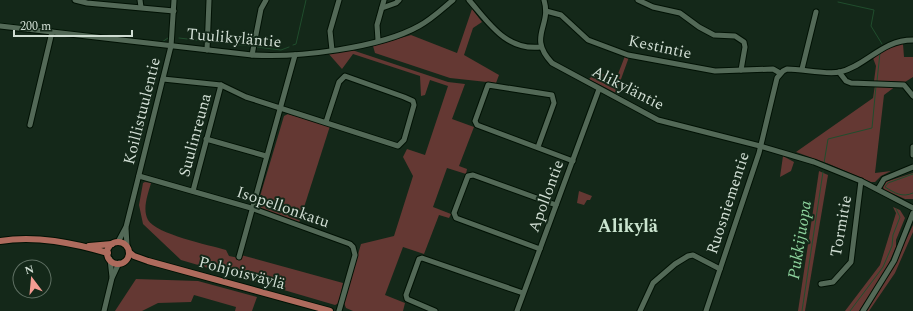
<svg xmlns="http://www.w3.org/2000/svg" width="913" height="311" font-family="Spectral,serif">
<rect width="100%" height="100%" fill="#142819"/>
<g fill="#643833">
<path d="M472,9L482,22L473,28L464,55L499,75L496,83L450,78L375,53L373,46L411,35L457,53Z"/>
<path d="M898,44H903L904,57H913V77L905,82L874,81L876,66L873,58L887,48Z"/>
<path d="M349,49L448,82L465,84L452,119L474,127L459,166L467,169L466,174L447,168L433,207L451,214L449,218L439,215L424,254L403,247L385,295L405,303L403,311H353L346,308L344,303L361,244L394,236L413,176L403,157L407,149L425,155L448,86L430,80L425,95L421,96L420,76L353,54L342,69L328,53Z"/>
<path d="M625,56L629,57L616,93L589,79L596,72L613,77L618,74Z"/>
<path d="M875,85L896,86L884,95L875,173L891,171L881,176L875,182H871L829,164L796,152L873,98Z"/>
<path d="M288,114L330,126L299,223L260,209L258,203L284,116Z"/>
<path d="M783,156L794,162L791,171L780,177Z"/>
<path d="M819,171L828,175L805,311H798Z"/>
<path d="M909,171L885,182L913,173V199H905L884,190L882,184L888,179Z"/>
<path d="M145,182L151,183C148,194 142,209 148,220C156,234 209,245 226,250L229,256L239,258L241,255L343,283L339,303L335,305L181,260L143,224L139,205L143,183Z"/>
<path d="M579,191L592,196L590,200H587L584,205L577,203Z"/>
<path d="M893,207L900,210L905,218L896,240V247L885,272L859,311H845L880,265L896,213Z"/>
<path d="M913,225V232L895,273L869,311H865L890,273Z"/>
<path d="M136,279L198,281L257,297L252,311H235L236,307L194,295L191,302L158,303L142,311H115Z"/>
</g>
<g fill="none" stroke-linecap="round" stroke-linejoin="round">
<g stroke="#204d2d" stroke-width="1">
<path d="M838,2L874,10L871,26L882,44"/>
<path d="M0,23L162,42L168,38"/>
<path d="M179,38L204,41"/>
<path d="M211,42L251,46"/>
<path d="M293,45L296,44L306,0"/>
<path d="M257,47L281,50L289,47"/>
<path d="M877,81L880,53"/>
<path d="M824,163L828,139L872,128L876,86"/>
<path d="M913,174L888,183L885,187C895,193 902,198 913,193"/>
<path d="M802,311L823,172"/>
<path d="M850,311L883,267L892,246L893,235L900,217L896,209"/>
</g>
<g stroke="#011104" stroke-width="7">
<g id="minor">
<path d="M75,0L87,3L174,11"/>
<path d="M140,0L141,7"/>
<path d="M469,0C489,23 506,51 541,47"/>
<path d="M544,0C552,27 527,36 552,63L658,120L760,146L814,162L861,181L913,208"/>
<path d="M638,0L653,7L680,13L699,27L714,35L735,36L744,42L745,47L741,70"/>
<path d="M382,8L396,3L399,0"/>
<path d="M546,11L561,15L588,40L628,55L715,71L773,69L780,73"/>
<path d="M0,26L252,55C297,58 380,48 419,26C432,19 442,9 453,0"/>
<path d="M378,40L377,25L384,0"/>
<path d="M207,50L209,0"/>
<path d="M332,50L330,31L339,0"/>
<path d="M252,55L261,9L266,0"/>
<path d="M802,69L816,12"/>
<path d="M839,72L846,81L851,83L904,85L913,96"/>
<path d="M163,79L221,85L246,97L398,146L404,140L414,105L413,101L404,97L345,76L339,82L326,122"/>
<path d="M30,125L52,32"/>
<path d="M206,139L266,156"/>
<path d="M538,147L554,103L552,95L488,85L475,121L477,125L573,161"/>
<path d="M913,147V155"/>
<path d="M139,176L251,208L350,244L353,247L355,255L339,311"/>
<path d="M878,189L884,179L913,167"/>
<path d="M193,191L221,85"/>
<path d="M126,228L127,246"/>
<path d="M118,242L126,227L171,46L174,0"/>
<path d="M540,249L456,218L454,213L468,176L473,175L556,205"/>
<path d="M239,257L295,55"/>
<path d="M110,259L112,277"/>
<path d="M821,284L833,282L851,262L861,181"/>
<path d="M104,311L112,278L119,263"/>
<path d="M435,311L407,299L406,295L419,259L422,258L523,293"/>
<path d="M517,311L599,89"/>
<path d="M640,311L653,283L675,264L688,256L693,255L720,269"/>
<path d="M706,311L759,153L777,78L783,71L787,69C803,69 826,75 840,72C868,65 881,40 913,40"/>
<path d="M863,311L894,261L913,213"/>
</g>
</g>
<g stroke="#011104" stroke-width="8">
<g id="major">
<path d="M0,241C36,235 73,243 108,253"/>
<circle cx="118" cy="253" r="11"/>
<path d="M89,246L112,244"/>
<path d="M129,252L134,256L148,261L330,311"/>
</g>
</g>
<use href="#minor" stroke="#536957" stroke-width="5"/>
<use href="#major" stroke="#ae6b5d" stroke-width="6"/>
</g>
<g text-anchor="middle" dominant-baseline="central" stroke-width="4" stroke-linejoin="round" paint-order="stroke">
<g font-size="16" fill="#d0ddd3" stroke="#142819">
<text transform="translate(234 38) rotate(5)">Tuulikyläntie</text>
<text transform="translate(660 47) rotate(12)">Kestintie</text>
<text transform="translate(628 88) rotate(27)">Alikyläntie</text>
<text transform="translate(142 111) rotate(-76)">Koillistuulentie</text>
<text transform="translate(195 135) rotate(-75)">Suulinreuna</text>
<text transform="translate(546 196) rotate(-70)">Apollontie</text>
<text transform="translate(728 203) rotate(-72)">Ruosniementie</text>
<text transform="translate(283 207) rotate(19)">Isopellonkatu</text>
<text transform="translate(841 226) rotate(-80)">Tormitie</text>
<text transform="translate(242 273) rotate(15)">Pohjoisväylä</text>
</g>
<g font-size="17" font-style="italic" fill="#8cd29c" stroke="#142819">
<text transform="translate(800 240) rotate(-81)">Pukkijuopa</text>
</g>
<g font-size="18" font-weight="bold" fill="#cae4cf" stroke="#142819">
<text x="628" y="226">Alikylä</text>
</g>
</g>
<g transform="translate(32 279) rotate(344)"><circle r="19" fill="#142819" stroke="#5f7063"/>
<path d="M0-3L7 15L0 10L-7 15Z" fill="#f59c92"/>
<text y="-6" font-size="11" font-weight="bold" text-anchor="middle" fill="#d0ddd3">N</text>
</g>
<path d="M14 30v6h118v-6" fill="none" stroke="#d0ddd3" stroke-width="2"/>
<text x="20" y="30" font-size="12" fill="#d0ddd3" stroke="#142819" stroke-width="3" paint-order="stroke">200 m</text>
</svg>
